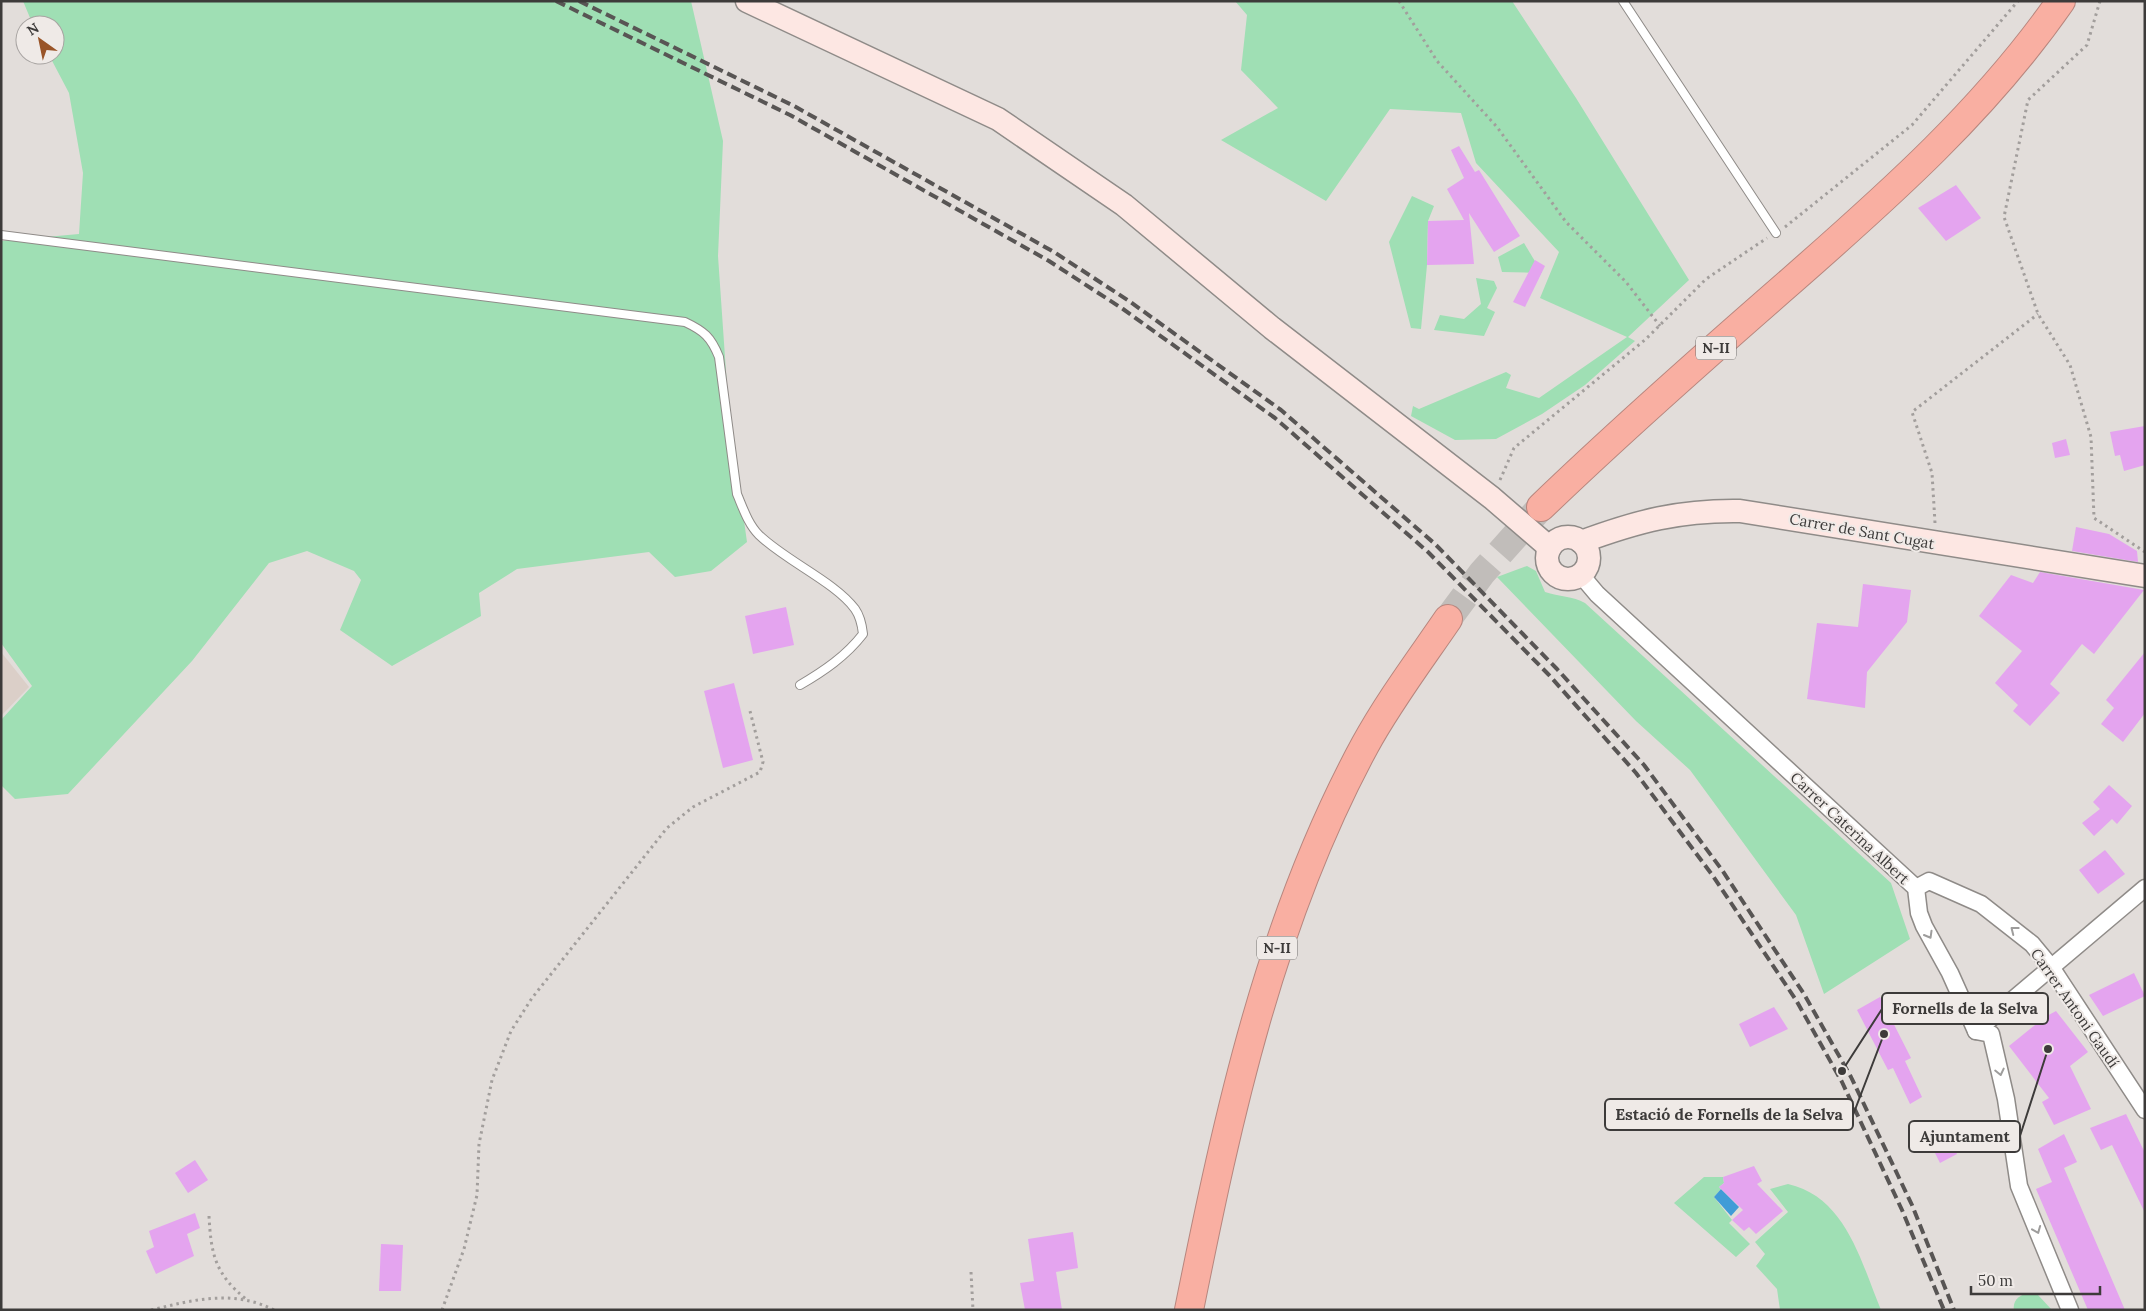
<svg xmlns="http://www.w3.org/2000/svg" width="2146" height="1311" font-family="Lora,serif">
<rect width="100%" height="100%" fill="#e2ddda"/>
<path fill="#dbcfc8" d="M1,652L29,687L1,716Z"/>
<g fill="#9fdfb4">
<path d="M23,1H691L723,141L718,256L729,415L747,542L711,571L675,577L649,552L517,569L479,593L481,616L392,666L340,630L361,580L354,571L307,551L269,563L192,661L68,794L15,799L1,785V720L32,686L1,643V241L79,234L83,173L69,93L49,55H55V25H33Z"/>
<path d="M1235,1H1512L1576,98L1689,280L1628,337L1635,341L1585,385L1542,414L1496,439L1455,440L1411,416L1413,406L1419,409L1506,372L1511,375L1506,388L1539,398L1627,337L1540,298L1559,252L1476,163L1461,113L1390,109L1326,201L1221,140L1278,108L1241,70L1247,15Z"/>
<path d="M1412,196L1434,206L1428,221L1427,265L1421,329L1411,328L1389,242Z"/>
<path d="M1524,243L1542,273L1502,272L1498,257Z"/>
<path d="M1476,278L1494,281L1497,288L1487,308L1495,312L1484,336L1434,330L1440,315L1464,319L1481,304Z"/>
<path d="M1527,566L1536,571L1545,592C1559,597 1573,596 1585,603L1891,883L1910,939L1824,994L1796,915L1690,770L1636,721L1497,577Z"/>
<path d="M1704,1177H1723L1724,1183L1719,1187L1721,1189L1714,1197L1732,1220L1729,1223L1750,1244L1736,1257L1674,1203Z"/>
<path d="M1788,1184C1846,1197 1861,1262 1881,1310H1780L1777,1289L1756,1266L1765,1254L1755,1242L1788,1212L1770,1189Z"/>
<path d="M2029,1293L2038,1295L2052,1310H2014C2012,1300 2021,1294 2029,1293Z"/>
</g>
<path fill="#409cd7" d="M1721,1189L1739,1207L1731,1216L1714,1197Z"/>
<g fill="#e4a4ef">
<path d="M1459,146L1475,172L1479,170L1520,236L1494,252L1469,213L1474,264L1427,265L1428,221L1464,220L1447,189L1464,178L1451,150Z"/>
<path d="M1956,185L1981,218L1946,241L1918,208Z"/>
<path d="M1535,260L1545,266L1525,307L1513,302Z"/>
<path d="M2145,426V465L2124,471L2120,455L2115,456L2110,432Z"/>
<path d="M2066,439L2070,455L2055,458L2052,443Z"/>
<path d="M2076,527L2109,534L2137,551L2138,562L2072,551Z"/>
<path d="M2040,572L2144,590L2094,654L2082,644L2050,684L2060,693L2030,726L2013,711L2018,705L1995,683L2022,651L1979,616L2011,575L2033,583Z"/>
<path d="M1863,584L1911,590L1907,622L1867,672L1865,708L1807,699L1817,623L1858,627Z"/>
<path d="M786,607L794,645L753,654L745,616Z"/>
<path d="M2145,652V713L2123,742L2101,724L2114,708L2106,700Z"/>
<path d="M734,683L753,760L723,768L704,691Z"/>
<path d="M2109,785L2132,806L2117,824L2112,819L2094,836L2082,823L2100,809L2093,802Z"/>
<path d="M2105,850L2125,874L2098,894L2079,870Z"/>
<path d="M2134,973L2145,996L2103,1016L2089,995Z"/>
<path d="M1880,997L1911,1058L1905,1061L1922,1097L1910,1104L1893,1068L1888,1070L1857,1010Z"/>
<path d="M1774,1007L1788,1029L1750,1047L1739,1024Z"/>
<path d="M2056,1011L2088,1052L2070,1066L2091,1109L2054,1125L2042,1102L2049,1098L2009,1046L2045,1017Z"/>
<path d="M2126,1114L2145,1153V1213L2112,1145L2101,1150L2090,1128Z"/>
<path d="M2064,1134L2077,1162L2064,1168L2125,1310H2088L2036,1189L2052,1182L2038,1149Z"/>
<path d="M1950,1142L1957,1154L1940,1163L1934,1151Z"/>
<path d="M195,1160L208,1180L188,1193L175,1173Z"/>
<path d="M1754,1166L1762,1181L1757,1184L1783,1211L1756,1234L1749,1227L1744,1231L1732,1220L1743,1210L1719,1187L1724,1183L1723,1177Z"/>
<path d="M195,1213L200,1228L187,1234L194,1256L156,1274L146,1251L154,1247L149,1231Z"/>
<path d="M1073,1232L1078,1268L1056,1272L1062,1310H1025L1020,1283L1034,1281L1028,1239Z"/>
<path d="M381,1244L403,1245L401,1291H379Z"/>
</g>
<g fill="none" stroke-linecap="round" stroke-linejoin="round">
<path stroke="#c1bdba" stroke-width="28" stroke-dasharray="28 14" stroke-linecap="butt" d="M1448,619L1482,573L1541,507"/>
<g stroke="#8f8b88" stroke-width="10">
<g id="lane">
<path d="M1623,1L1776,233"/>
<path d="M1,235L685,322C704,331 711,337 719,357L737,494C743,508 748,524 759,535C786,561 835,582 855,609C860,616 862,625 863,634C846,656 824,671 800,685"/>
</g>
</g>
<g stroke="#8f8b88" stroke-width="19">
<g id="street">
<path d="M1581,575L1597,594L1916,888L1919,913L1924,926L1950,973L1976,1031L1991,1034L2006,1099L2019,1186L2070,1310"/>
<path d="M1916,888L1929,881L1981,904L2032,944L2051,967L2145,1110"/>
<path d="M1976,1031L2145,888"/>
</g>
</g>
<g stroke="#8f8b88" stroke-width="25">
<g id="secondary">
<path d="M747,1L998,119L1124,205L1272,328L1492,498L1550,548"/>
<circle cx="1568" cy="558" r="21"/>
<path d="M1581,542C1638,521 1680,510 1740,511L2145,576"/>
</g>
</g>
<g stroke="#b7867e" stroke-width="30">
<g id="highway">
<path d="M1541,507C1622,429 1706,355 1791,281C1889,195 1986,109 2061,1"/>
<path d="M1189,1310C1228,1116 1270,920 1365,745C1389,701 1420,660 1448,619"/>
</g>
</g>
<g stroke="#a29e9c" stroke-width="3" stroke-dasharray="2.5 4" stroke-linecap="butt">
<path d="M1399,1L1437,61L1497,127L1566,222L1626,282L1660,326"/>
<path d="M2100,1L2087,45L2028,100L2004,217L2038,314L2070,365L2091,437L2094,518L2145,552"/>
<path d="M1785,227L1912,125L2018,1"/>
<path d="M1500,480L1514,448L1646,339L1706,279L1767,238"/>
<path d="M1935,523L1932,473L1912,412L2038,314"/>
<path d="M209,1216C211,1254 215,1274 246,1299"/>
<path d="M971,1272L973,1310"/>
<path d="M151,1310C193,1300 233,1289 274,1310"/>
<path d="M442,1310L464,1249L477,1195L479,1144L492,1080L511,1031L532,998L667,828L693,807L760,772L763,762L750,711"/>
</g>
<use href="#lane" stroke="#fff" stroke-width="8"/>
<use href="#street" stroke="#fff" stroke-width="16"/>
<use href="#secondary" stroke="#fde7e3" stroke-width="22"/>
<use href="#highway" stroke="#f9afa2" stroke-width="28"/>
<g stroke="#585554" stroke-width="4" stroke-dasharray="10 5" stroke-linecap="butt">
<path d="M556,1L790,115L1049,261L1123,309L1275,418L1428,552L1549,675L1636,773L1713,876L1796,1000L1842,1082L1902,1210L1944,1310"/>
<path d="M579,1L794,106L1054,252L1129,301L1281,410L1435,544L1557,669L1644,765L1722,870L1804,994L1851,1077L1912,1205L1954,1310"/>
</g>
</g>
<defs><path id="oneway-chevron" d="M-2-3.5L2.5 0L-2 3.5" fill="none" stroke-width="1.6" stroke-linecap="round" stroke-linejoin="round" transform="scale(1.25)"/></defs>
<g stroke="#9e9d9c">
<use href="#oneway-chevron" transform="translate(2014 930) rotate(-142)"/>
<use href="#oneway-chevron" transform="translate(1929 935) rotate(60)"/>
<use href="#oneway-chevron" transform="translate(2000 1072) rotate(77)"/>
<use href="#oneway-chevron" transform="translate(2037 1230) rotate(68)"/>
</g>
<g text-anchor="middle" dominant-baseline="central" stroke-width="4" stroke-linejoin="round" paint-order="stroke">
<g fill="#efeae7" stroke="#72706e" stroke-width="1">
<rect x="1696" y="336.5" width="40" height="23" rx="4"/>
<rect x="1257" y="936.5" width="40" height="23" rx="4"/>
</g>
<g font-size="14" font-weight="bold" fill="#3d3b3a">
<text x="1716" y="348">N-II</text>
<text x="1277" y="948">N-II</text>
</g>
<g font-size="15" fill="#3d3b3a" stroke="#efeae7">
<text transform="translate(1862 531) rotate(10)">Carrer de Sant Cugat</text>
<text transform="translate(1850 828) rotate(43)">Carrer Caterina Albert</text>
<text transform="translate(2075 1008) rotate(55)">Carrer Antoni Gaudí</text>
</g>
</g>
<path fill="none" stroke="#3d3b3a" stroke-width="2" d="M1842 1071L1882 1009M1884 1034L1853 1115M2048 1049L2020 1136"/>
<g fill="#3d3b3a" stroke="#efeae7" stroke-width="2">
<circle cx="1842" cy="1071" r="5"/>
<circle cx="1884" cy="1034" r="5"/>
<circle cx="2048" cy="1049" r="5"/>
</g>
<g fill="#efeae7" stroke="#3d3b3a" stroke-width="2">
<rect x="1882" y="993" width="166" height="31" rx="5"/>
<rect x="1605" y="1099" width="248" height="31" rx="5"/>
<rect x="1909" y="1121" width="111" height="31" rx="5"/>
</g>
<g font-size="16" text-anchor="middle" font-weight="bold" fill="#3d3b3a">
<text x="1965" y="1014">Fornells de la Selva</text>
<text x="1729" y="1120">Estació de Fornells de la Selva</text>
<text x="1965" y="1142">Ajuntament</text>
</g>
<rect width="2146" height="1311" fill="none" stroke="#3d3b3a" stroke-width="5"/>
<g transform="translate(40 40) rotate(327)"><circle r="24" fill="#efeae7" stroke="#a8a4a2"/>
<path d="M0-4L9 19L0 12L-9 19Z" fill="#995428"/>
<text y="-8" font-size="14" font-weight="bold" text-anchor="middle" fill="#3d3b3a">N</text>
</g>
<path d="M1971 1286v8h129v-8" fill="none" stroke="#3d3b3a" stroke-width="2.5"/>
<text x="1978" y="1286" font-size="15" fill="#3d3b3a" stroke="#efeae7" stroke-width="4" paint-order="stroke">50 m</text>
</svg>
